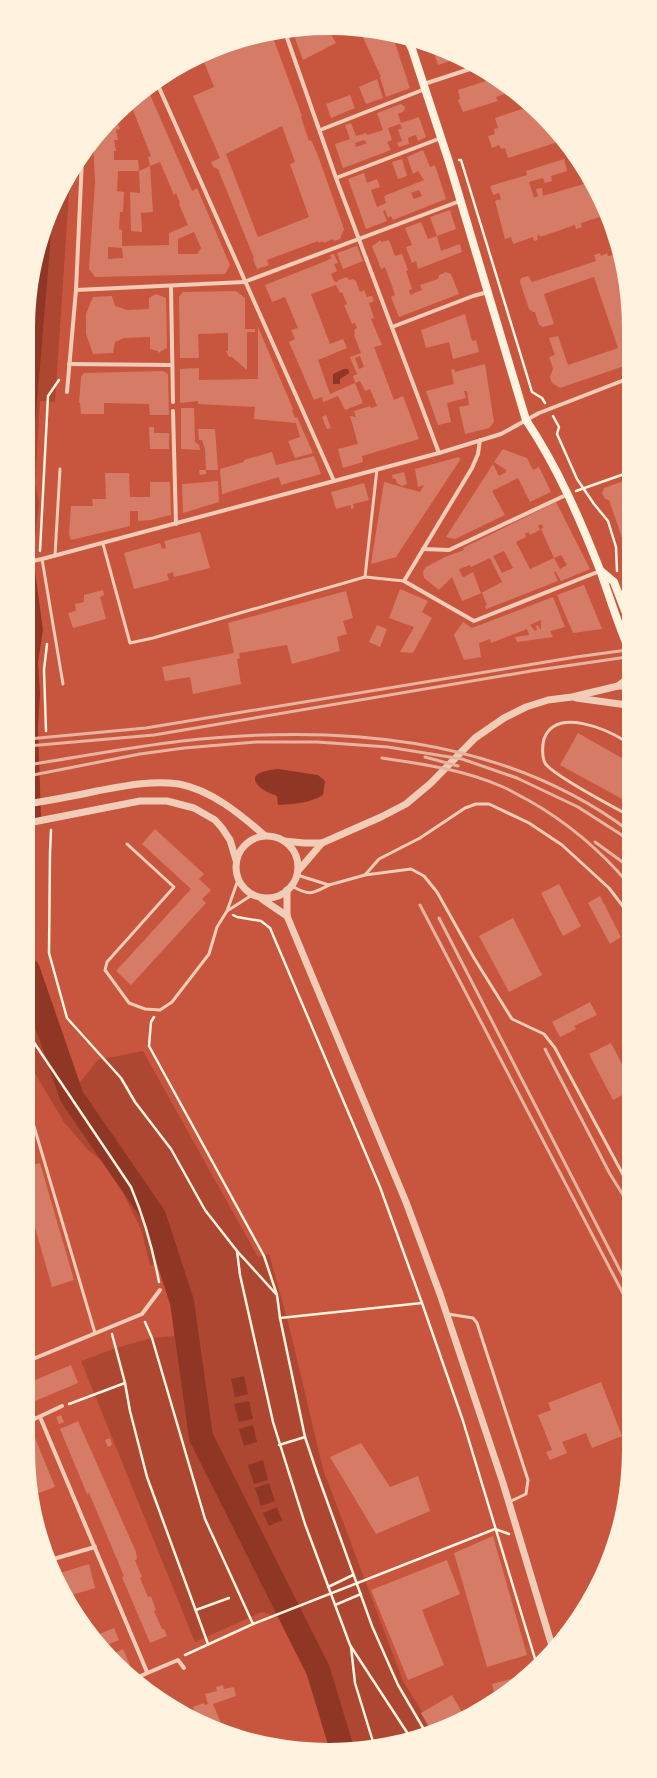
<svg xmlns="http://www.w3.org/2000/svg" width="657" height="1778" font-family="Ubuntu,sans-serif">
<rect width="100%" height="100%" fill="#c8553d"/>
<g fill="#ae4732">
<path d="M70,178L55,402L40,401L35,484L39,502L34,550H29L28,511L53,212L59,195Z"/>
<path d="M28,1003L68,1097L98,1060L143,1051L258,1257L269,1254L289,1326L323,1469L403,1681L433,1730L387,1744L345,1746L321,1670L297,1624L262,1612L195,1642L81,1361L116,1348L152,1338L174,1336L193,1320L188,1296L175,1258L150,1265L141,1229L122,1191L101,1160L88,1150L64,1122L36,1075L28,1064Z"/>
</g>
<g fill="#8f3625">
<path d="M53,212L28,511V328L38,251Z"/>
<path d="M344,369H348L349,373L340,379V384H333V374Z"/>
<path d="M28,543L35,571L43,630L38,662L40,693L38,726L41,818L28,822Z"/>
<path d="M278,769L318,775L325,781L323,795C310,803 294,804 278,805L277,796C270,793 261,790 257,784C248,772 271,770 278,769Z"/>
<path d="M244,1376L248,1394L235,1397L231,1379Z"/>
<path d="M249,1401L253,1419L239,1422L234,1404Z"/>
<path d="M253,1425L257,1442L244,1446L239,1429Z"/>
<path d="M263,1460L268,1480L254,1484L248,1465Z"/>
<path d="M269,1483L275,1501L261,1506L255,1488Z"/>
<path d="M277,1507L282,1520L269,1526L263,1513Z"/>
</g>
<g fill="none" stroke-linecap="round" stroke-linejoin="round">
<path stroke="#8f3625" stroke-width="24" d="M28,970L72,1097L154,1216L182,1302L201,1437L318,1670L341,1746"/>
</g>
<g fill="#d67c66" fill-rule="evenodd">
<path d="M323,29H328L336,43L303,60L292,30H315L316,32Z"/>
<path d="M360,31L393,37L410,88L386,97L380,77H381Z"/>
<path d="M272,35L302,116L301,117L309,141L311,140L317,153L344,229L340,239L334,241L333,239L324,243L323,241L319,243L318,241L267,260L269,265L257,269L253,259L254,258L218,169L213,167L211,162L220,158L193,96L214,87L204,62L182,71L180,67L232,44ZM282,126L295,162L290,164L309,217L258,237L226,154Z"/>
<path d="M433,50L453,59V60L438,65Z"/>
<path d="M495,78L511,92L496,97L498,101L463,112L458,100L460,99L458,90Z"/>
<path d="M377,79L383,98L366,104L359,87Z"/>
<path d="M148,90L192,191L197,188L230,265L225,274L95,277L89,269L95,182L93,143L116,118L120,129L116,130L118,140H114L116,151H114V160H138L139,171H118L117,191L124,192L123,212H120L119,229L122,230V246L169,245V233L188,225L179,204L180,203L176,193L174,195L160,162L150,166L148,157L151,156L131,105V102ZM194,232L201,248L197,254H178V239ZM108,247L122,248L123,258L108,259Z"/>
<path d="M350,95L355,108L331,118L326,104Z"/>
<path d="M401,104L405,107L404,111L398,114L401,123L419,117L426,137L418,141L416,135L412,136L408,138L409,144L399,147L397,143L402,141L398,130L402,128L400,124L388,128L392,140L387,142L391,150L343,168L335,144L350,139L345,125L351,123L356,136L366,133L367,135L383,130L377,113ZM364,140L367,143L356,147L355,143Z"/>
<path d="M528,107L555,131L561,141L508,158L505,148L501,149L499,145L492,148L488,136L495,134L494,129L498,128L495,118Z"/>
<path d="M423,150L430,167L435,165L446,199L393,220L391,216L388,218L385,210L383,211L387,221L366,229L348,179L364,173L367,183L377,179L380,187L371,190L377,207L386,203L384,196L424,180L418,171L413,174L407,157ZM419,190L422,196L414,199L411,193Z"/>
<path d="M402,159L407,176L398,179L392,162Z"/>
<path d="M564,159L567,171L551,176L552,181L545,183L543,178L529,182L534,198L538,196L536,189L542,188L543,196L587,183L606,215L581,223L582,227L576,229L575,225L540,237V235L537,236L538,240L534,241L533,237L513,244L511,237L505,239L495,201L501,199L499,193L493,195L490,186L527,175L526,171Z"/>
<path d="M150,166L153,212L141,213L142,232L131,231L130,192L140,193L139,171Z"/>
<path d="M450,210L456,229L437,236L430,217Z"/>
<path d="M421,222L428,239L437,236L441,251L460,244L462,252L418,269L416,261L412,263L406,247L412,245L405,228Z"/>
<path d="M381,240V242L389,240L395,256L402,254L408,270L406,271L412,289L409,290L410,295L422,290L420,285L438,279L439,275L446,272L451,274L459,294L399,317L391,297L395,295L392,286L385,267L381,269L372,246Z"/>
<path d="M357,246L363,261L343,269L337,253Z"/>
<path d="M600,253L601,256L607,253L608,256L617,254L626,289L627,365L560,388L552,383L550,377L553,369L549,357L555,355L549,338L558,336L568,365L618,348L594,277L544,294L554,324L543,327L539,325L535,312H533L529,309L520,282L521,278L528,276L532,282L596,261L594,255Z"/>
<path d="M334,254L338,263L334,264L337,271L331,274L334,281L336,282H338V280L347,277L349,280L353,279L356,281L360,292L364,290L367,297L372,296L374,301L369,303L374,318L371,319L382,345L374,347L394,400L403,396L419,439L362,456L363,462L343,468L338,449L358,444L350,416L356,417L354,411L370,406L371,408L377,406L370,389L365,391L360,381L355,383L353,376L357,374L350,357L361,353L354,335L355,334L354,330L357,328L355,323L352,324L344,305L347,304L342,292L340,293L336,285L311,294L330,344L343,339L347,348L318,360L330,394L355,383L363,403L345,410L338,396L323,402L322,397L314,400L289,342L295,339L291,330L298,328L285,297L272,302L265,285L326,261L331,258L330,255ZM360,356L364,367L359,369L355,358Z"/>
<path d="M236,291L245,298V329H255V332H247V370L232,357H229L226,351H228V333L198,334L199,358H180L179,297L183,292Z"/>
<path d="M156,294L166,298L167,348L158,353V351L150,349V337L124,338L115,342L113,353L93,354L86,334V314L93,297L112,296L115,306L127,310L149,309V298Z"/>
<path d="M465,314L472,341L476,340L479,352L453,359L449,342L426,348L421,330Z"/>
<path d="M258,327L293,409L292,410L295,418L297,417L313,453L295,458L288,441L300,437L296,423L254,419L255,407L198,404V401L180,403V369L199,368V380L258,379Z"/>
<path d="M485,364L494,422L489,428L465,434L459,407L469,405L467,391H464L466,398L447,403L451,422L438,425L426,391L454,384L451,370L454,369L455,372Z"/>
<path d="M163,371L168,374L169,415H150L149,404L104,403V414H81L80,403H79L81,377L84,373Z"/>
<path d="M181,408H194L195,442L199,445L200,450L181,449Z"/>
<path d="M326,415L331,428L327,429L322,417Z"/>
<path d="M149,427H154V433H169V449H150Z"/>
<path d="M198,429H215L218,470H206L205,449L202,440H199Z"/>
<path d="M503,449L527,458L533,470L539,467L551,492L530,502L518,478L492,491L505,515L455,539L446,537L493,464L499,476L506,472V470L494,462Z"/>
<path d="M272,452L276,465L314,456L321,474L281,485L279,477L222,494L220,469L244,462V460Z"/>
<path d="M459,457L460,460L396,557L371,564L384,482L420,492L424,485L418,487L415,469Z"/>
<path d="M199,470H206V474L200,475Z"/>
<path d="M404,472L407,484L402,486L397,483L395,478L393,479L392,475Z"/>
<path d="M105,473H129L130,497H150V482H170L171,515L151,520L138,521V511H130V526L71,540L69,534L71,506H93L92,499H106Z"/>
<path d="M627,480V552L609,500L605,499L602,493L604,488Z"/>
<path d="M218,481L219,502L183,513L182,484Z"/>
<path d="M364,483L369,500L353,504L354,508L351,509V505L336,509L331,492Z"/>
<path d="M556,502L590,569L561,581L555,571L554,572L558,581L486,609L485,606L487,605L482,593L462,601L452,577L439,590L424,578L423,571L426,567L445,557L464,550L463,548ZM542,524L543,528L541,529L554,558L561,555L567,565L560,569L554,558L530,569L516,542L526,537L525,534L529,532L530,535L540,530L538,526ZM504,551L513,568L502,573L493,556ZM490,558L502,582L481,593L473,572L464,577L462,576L459,569L470,565L471,567Z"/>
<path d="M200,532L210,568L174,577L173,572L167,574L169,580L134,589L124,553L160,543L162,549L166,548L164,541Z"/>
<path d="M584,585L602,629L573,633L557,595Z"/>
<path d="M400,589L428,601L422,612L432,618L413,653L400,652L414,627L389,618Z"/>
<path d="M103,590L104,595L100,597L106,619L73,628L68,613L76,611L75,604L84,602V595Z"/>
<path d="M346,591L353,618L343,621L347,634L337,637L340,651L292,664L287,645L239,653L240,658L237,659L241,684L193,694L190,677L165,681L162,667L234,653L228,623Z"/>
<path d="M553,597L565,627L550,631L553,637L517,642L515,637L529,635L527,629L491,643L490,639L479,643L481,657L464,660L454,635L463,622L472,628ZM541,620V629H540L538,625L536,626L537,630L535,631L530,625Z"/>
<path d="M377,625L387,629L380,647L369,642Z"/>
<path d="M578,733L627,761L628,793L624,800L560,765Z"/>
<path d="M155,829L204,874L199,879L211,890L202,899L206,903L131,985L116,971L191,889L142,844Z"/>
<path d="M559,884L581,926L563,936L541,893Z"/>
<path d="M600,896L621,937L610,944L588,903Z"/>
<path d="M513,918L542,975L509,992L479,936Z"/>
<path d="M590,1002L597,1015L574,1026L576,1029L560,1037L552,1022Z"/>
<path d="M611,1043L628,1076V1092L613,1100L589,1054Z"/>
<path d="M40,1163L74,1280L52,1287L28,1203V1166Z"/>
<path d="M28,1300L31,1310L28,1311Z"/>
<path d="M71,1365L78,1383L28,1404V1383Z"/>
<path d="M601,1382L622,1436L592,1448L586,1433L562,1442L567,1453L550,1460L546,1452L552,1450L538,1415L551,1410L548,1403Z"/>
<path d="M61,1415L64,1422L59,1424L56,1417Z"/>
<path d="M78,1421L136,1552L137,1559L135,1560L142,1577L140,1578L148,1597L151,1596L156,1610L154,1611L162,1629H164L167,1636L150,1643L122,1577L124,1576L89,1493L87,1494L60,1429Z"/>
<path d="M35,1438L55,1487L36,1494L28,1449V1441Z"/>
<path d="M110,1438L112,1445L108,1447L105,1440Z"/>
<path d="M361,1443L390,1487L418,1476L430,1511L376,1534L330,1457Z"/>
<path d="M493,1536L527,1655L487,1667L454,1553Z"/>
<path d="M447,1560L460,1594L422,1610L444,1665L408,1680L371,1590Z"/>
<path d="M89,1564L95,1588L72,1595L71,1591L65,1592L57,1574Z"/>
<path d="M114,1628L119,1640L102,1647L95,1636Z"/>
<path d="M123,1649L130,1665L126,1667L111,1655Z"/>
<path d="M519,1677L514,1682L496,1699L492,1684Z"/>
<path d="M223,1685L224,1689L234,1687L236,1696L213,1704L223,1728L221,1729L196,1718L193,1707L204,1703L205,1705L208,1704L205,1694L217,1691L216,1687Z"/>
<path d="M452,1695L463,1714L472,1712L444,1727L431,1731L421,1713Z"/>
</g>
<g fill="none" stroke-linecap="round" stroke-linejoin="round">
<g stroke="#fff3e0" stroke-width="2.5">
<path d="M459,160H461L532,392L542,398L545,403"/>
<path d="M553,416L559,427L557,434L577,479L594,504L608,521L616,547L617,571"/>
<path d="M576,491L627,473"/>
<path d="M40,551L48,396L59,380"/>
<path d="M46,731L44,670L47,644"/>
<path d="M51,830L50,853L49,953L67,1018L121,1078L135,1102L171,1149L205,1210L237,1251L276,1294"/>
<path d="M233,915L237,917L261,921L270,928L380,1187L422,1303L463,1421L536,1662"/>
<path d="M154,1017L151,1022L149,1046L264,1256L277,1295L280,1318L305,1437L317,1473L372,1626L398,1685L426,1733"/>
<path d="M28,1030L35,1044L131,1187C144,1218 153,1250 159,1282"/>
<path d="M237,1251L240,1275L273,1422L305,1524L350,1645L410,1737"/>
<path d="M280,1318L422,1303"/>
<path d="M145,1322L152,1338L205,1519L253,1624L185,1655"/>
<path d="M112,1334L125,1383L130,1411L147,1477L208,1644"/>
<path d="M69,1404L125,1383"/>
<path d="M279,1445L305,1437"/>
<path d="M328,1587L353,1575"/>
<path d="M335,1605L361,1594"/>
<path d="M196,1610L229,1598"/>
<path d="M253,1624L495,1529L509,1534"/>
<path d="M351,1647L355,1683L374,1745"/>
</g>
<g stroke="#f1ccb7" stroke-width="3">
<path d="M103,544L130,643L153,638L365,577L377,469"/>
<path d="M55,556L60,469"/>
<path d="M42,559L63,684"/>
<path d="M365,577L404,581"/>
<path d="M627,742C608,730 556,706 544,739C542,746 542,757 545,763C552,775 612,806 628,815"/>
<path d="M127,844L174,887L107,962L105,970L129,1003L145,1009L160,1010L172,1002L209,954L217,927L227,911L238,880"/>
<path d="M365,875L379,859L420,838L465,808L476,804H489L529,823L562,845L609,888L628,913"/>
<path d="M329,885L365,875L411,869L424,876L437,892L474,958L512,1019L544,1034L555,1048L628,1184"/>
<path d="M292,886C309,896 312,894 329,885L297,875"/>
<path d="M227,911L252,895"/>
<path d="M28,1106L95,1333"/>
<path d="M448,1314L473,1318L477,1323L528,1480L526,1494L509,1502"/>
</g>
<g stroke="#f1ccb7" stroke-width="4">
<path d="M285,32L336,178L439,453"/>
<path d="M157,83L334,481"/>
<path d="M424,84L473,68"/>
<path d="M320,130L425,89"/>
<path d="M336,178L441,138"/>
<path d="M171,287L173,402"/>
<path d="M76,290L244,282L460,201"/>
<path d="M392,327L473,296L488,292"/>
<path d="M69,364L172,365"/>
<path d="M67,392L76,290L82,159"/>
<path d="M173,411L176,524"/>
<path d="M480,440L478,454L472,468L404,581L474,621L600,571"/>
<path d="M423,549L449,550L568,494"/>
<path d="M28,562L42,559L439,453L501,434L539,413L627,379"/>
<path d="M28,1361L142,1314L160,1290"/>
<path d="M40,1417L147,1672"/>
<path d="M28,1422L62,1406"/>
<path d="M50,1560L95,1547"/>
<path d="M138,1677L178,1660L184,1668"/>
</g>
<g stroke="#f1ccb7" stroke-width="7">
<path d="M618,686L627,679"/>
<path d="M576,698L627,705"/>
<path d="M28,804C51,800 74,796 97,791C124,786 151,780 179,784C211,790 240,814 264,835"/>
<path d="M28,823L140,801H167L194,808L215,820L222,828L230,840L236,860"/>
<circle cx="267" cy="867" r="31"/>
<path d="M284,841L304,843H322L381,817L406,804L431,783L475,738L504,718L526,707L548,700L572,697L618,686H627"/>
<path d="M298,871L322,843"/>
<path d="M287,890V916L406,1202L440,1294L503,1483L552,1646"/>
<path d="M262,899L287,916"/>
</g>
<g stroke="#fff3e0" stroke-width="8">
<path d="M407,39L412,49L449,162L526,420C557,466 580,519 600,570C609,595 617,621 627,645"/>
<path d="M601,571L614,582L627,616"/>
</g>
<g stroke="#e9b49f" stroke-width="3">
<path d="M28,739L146,728L576,657L627,650"/>
<path d="M28,746L154,735L531,671L627,657"/>
<path d="M425,757L458,766"/>
<path d="M382,758C423,764 465,770 503,787C512,791 520,796 528,800C567,822 599,849 628,883"/>
<path d="M28,765C79,757 131,747 182,741C336,724 500,735 628,830"/>
<path d="M28,776L140,754L184,748L257,742H317L388,747L462,759L517,778L578,807L628,839"/>
<path d="M595,842L628,866"/>
<path d="M420,905L629,1305"/>
<path d="M439,918L629,1288"/>
<path d="M545,1049L610,1174L628,1203"/>
</g>
</g>
<path d="M0 0H657V1778H0ZM328 35H329A293 293 0 0 1 622 328V1450A293 293 0 0 1 329 1743H328A293 293 0 0 1 35 1450V328A293 293 0 0 1 328 35Z" fill="#fff3e0" fill-rule="evenodd"/>
</svg>
